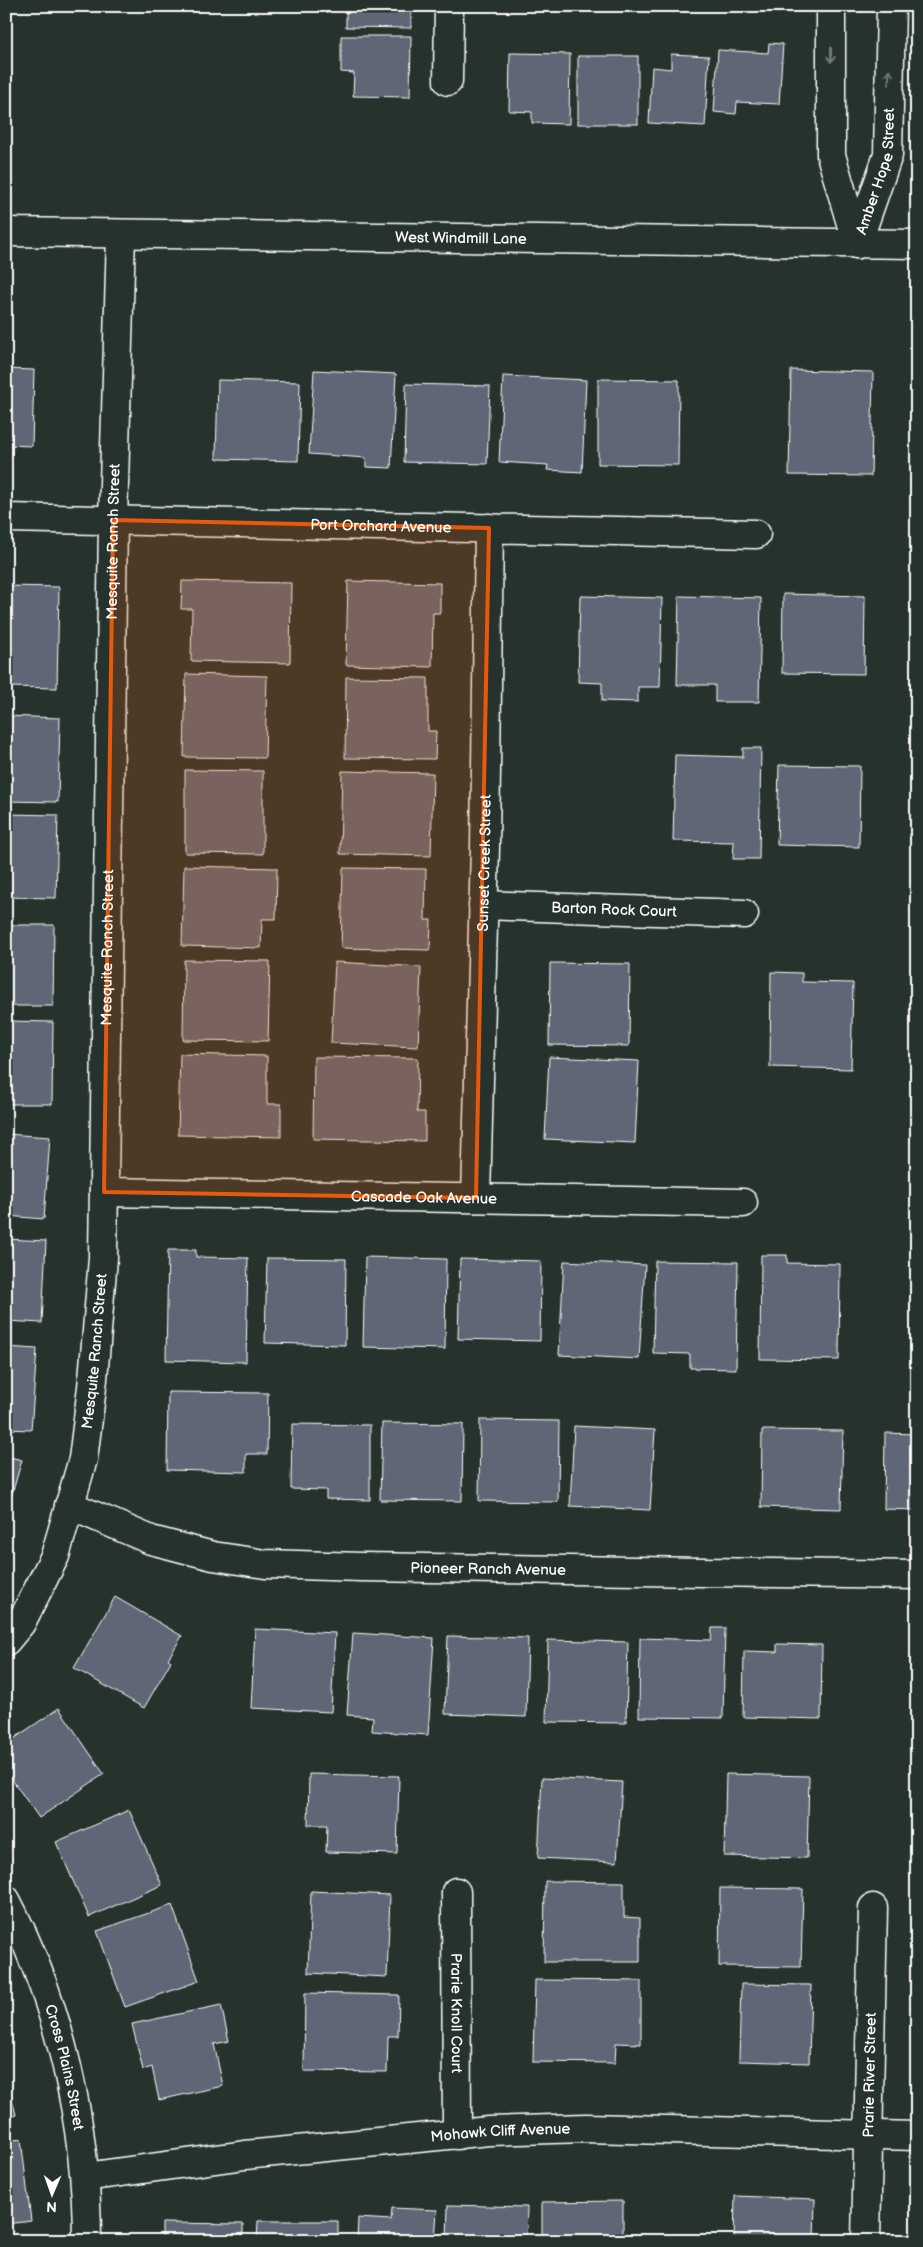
<svg xmlns="http://www.w3.org/2000/svg" width="923" height="2247" font-family="'Balsamiq Sans',sans-serif">
<rect width="100%" height="100%" fill="#26332d"/>
<filter id="ink" filterUnits="userSpaceOnUse"><feTurbulence type="fractalNoise" baseFrequency=".02" numOctaves="2"/><feDisplacementMap in="SourceGraphic" scale="10" xChannelSelector="R" yChannelSelector="G"/><feConvolveMatrix kernelMatrix="1 2 1 2 8 2 1 2 1" color-interpolation-filters="sRGB"/></filter>
<g filter="url(#ink)">
<g fill="#5f6674" stroke="#fff">
<path d="M346,6H411V28L346,27Z"/>
<path d="M341,36H411L410,97L353,96L354,73L341,72Z"/>
<path d="M769,43L783,44L779,104L737,102L736,114L714,112L718,50L768,53Z"/>
<path d="M510,53L570,54L569,124L532,123V112L509,111Z"/>
<path d="M671,54L709,56L705,126L649,123L652,67L671,69Z"/>
<rect x="578" y="56" width="60" height="68"/>
<path d="M6,369L34,370L32,446L6,445Z"/>
<path d="M314,370L396,374L391,468L366,467V458L309,454Z"/>
<path d="M791,370L873,372L871,476L789,475Z"/>
<path d="M503,376L586,380L582,472L547,470L548,465L499,462Z"/>
<path d="M598,379L679,380L678,465L598,464Z"/>
<path d="M218,380L300,382L298,461L216,459Z"/>
<path d="M406,384L490,386L487,464L404,462Z"/>
<path d="M182,581L291,583L290,663L191,661L192,609H181Z"/>
<path d="M348,581L440,583V613H433L432,667L346,665Z"/>
<path d="M6,586L59,587L57,688L6,687Z"/>
<path d="M783,594L865,596L864,674L782,673Z"/>
<path d="M580,596L662,598L660,687H638V702L602,701V683L578,682Z"/>
<path d="M679,596L761,598L759,702H715V685H677Z"/>
<path d="M186,674L267,676L265,758L184,757Z"/>
<path d="M346,677L428,678V731H436L435,759L345,758Z"/>
<path d="M6,716L60,718L58,802L6,801Z"/>
<path d="M743,748H761L759,859H733L734,842L673,841L675,755L743,757Z"/>
<path d="M779,765L860,766L859,847L777,845Z"/>
<path d="M185,770L263,771V854L185,853Z"/>
<path d="M342,771L433,773L431,856L340,854Z"/>
<path d="M6,814L58,815L56,898L6,897Z"/>
<path d="M184,866L277,868L276,919H262L261,948L182,946Z"/>
<path d="M343,868L426,869L425,920H431L430,950L341,948Z"/>
<path d="M6,925H54L53,1006H6Z"/>
<path d="M184,960L270,961L268,1041L183,1040Z"/>
<path d="M335,962L421,967L418,1047L331,1043Z"/>
<path d="M550,963L630,964L629,1046L549,1045Z"/>
<path d="M771,972L802,973V982L853,983L851,1069L770,1067Z"/>
<path d="M6,1021L53,1022L52,1104H6Z"/>
<path d="M180,1054L267,1056V1104H281V1137L178,1135Z"/>
<path d="M314,1057L418,1058L417,1112H425V1141L313,1139Z"/>
<path d="M549,1057L639,1061L635,1143L545,1139Z"/>
<path d="M6,1134L50,1137L44,1219L6,1216Z"/>
<path d="M6,1239L46,1241L42,1323L6,1321Z"/>
<path d="M168,1250H196V1257L248,1258L246,1362L166,1360Z"/>
<path d="M761,1255H787V1263L840,1264L839,1360L760,1359Z"/>
<path d="M365,1257L446,1259L445,1349L363,1347Z"/>
<path d="M267,1258L346,1259L345,1345L265,1343Z"/>
<path d="M460,1259L541,1261L540,1341L458,1339Z"/>
<path d="M564,1261L645,1265L639,1359L559,1355Z"/>
<path d="M655,1261L738,1262L736,1369L690,1368V1354L653,1353Z"/>
<path d="M6,1347L37,1349L31,1430L6,1429Z"/>
<path d="M168,1392L268,1393L267,1454H246V1472L167,1470Z"/>
<path d="M480,1420L559,1421L558,1502L479,1501Z"/>
<path d="M382,1423L463,1424L462,1501L380,1500Z"/>
<path d="M292,1424L370,1425V1500L326,1499V1490L291,1489Z"/>
<path d="M574,1426L655,1430L650,1510L570,1506Z"/>
<path d="M762,1430L843,1431L841,1509L761,1507Z"/>
<path d="M885,1433L917,1434V1510L884,1509Z"/>
<path d="M6,1456L22,1460L9,1504L6,1503Z"/>
<path d="M115,1597L182,1636L168,1659L171,1661L144,1708L74,1668Z"/>
<path d="M712,1628H725L723,1718L639,1717L640,1638L711,1640Z"/>
<path d="M255,1629L335,1633L331,1712L251,1708Z"/>
<path d="M353,1633L434,1638L428,1735L372,1731L373,1717L347,1715Z"/>
<path d="M448,1636L528,1638L526,1717L445,1714Z"/>
<path d="M548,1640L628,1642L626,1723L546,1722Z"/>
<path d="M777,1644L822,1645L821,1719L743,1717L744,1651L777,1652Z"/>
<path d="M59,1708L104,1774L39,1818L6,1771V1744Z"/>
<path d="M309,1774L399,1776L397,1854L326,1852L327,1825H308Z"/>
<path d="M726,1774L809,1776L807,1858L724,1856Z"/>
<path d="M542,1778L622,1782L617,1862L538,1858Z"/>
<path d="M129,1810L162,1885L89,1917L56,1842Z"/>
<path d="M545,1881L624,1882V1917L640,1918V1962H544Z"/>
<path d="M720,1888L803,1889L801,1967L719,1966Z"/>
<path d="M311,1891L390,1895L387,1977L308,1973Z"/>
<path d="M172,1905L199,1981L125,2007L97,1931Z"/>
<path d="M535,1980L641,1981V2044L616,2043L615,2063L533,2062Z"/>
<path d="M741,1984L811,1985L809,2063L739,2061Z"/>
<path d="M305,1993L399,1995L398,2036H388L387,2072L304,2071Z"/>
<path d="M221,2005L229,2041L214,2044L223,2086L159,2100L152,2067L143,2070L132,2024Z"/>
<path d="M6,2075L16,2115L6,2118Z"/>
<path d="M21,2139L31,2221L6,2224V2141Z"/>
<path d="M735,2196L815,2199L814,2241H734Z"/>
<path d="M623,2201V2241H542V2202Z"/>
<path d="M448,2205L527,2207L526,2241H447Z"/>
<path d="M392,2208L437,2210L435,2241H357L358,2218L391,2220Z"/>
<path d="M258,2221H338V2241H257Z"/>
<path d="M162,2223L243,2224V2241H162Z"/>
</g>
<g fill="none" stroke-linecap="round" stroke-linejoin="round">
<g stroke="#fff" stroke-width="31">
<g id="street">
<path d="M831,6V155L857,244"/>
<path d="M448,81L449,6"/>
<path id="s1" d="M857,244L888,155L891,6"/>
<path id="s2" d="M6,518L756,534"/>
<path id="s3" d="M483,905L744,914"/>
<path id="s4" d="M104,1192L743,1203"/>
<path id="s5" d="M476,1198L485,847L489,528"/>
<path id="s6" d="M69,1505L151,1540L213,1556L265,1564L361,1567L917,1575"/>
<path id="s7" d="M6,1641L21,1623L55,1556L83,1459L93,1379L103,1258L113,520L121,234"/>
<path id="s8" d="M456,1892L457,2135"/>
<path id="s9" d="M6,1900C60,2004 87,2125 87,2241"/>
<path id="s10" d="M85,2177L245,2155L489,2131L586,2128L917,2136"/>
<path id="s11" d="M866,2241L873,1908"/>
</g>
</g>
<g stroke="#fff" stroke-width="31">
<g id="secondary">
<path id="s12" d="M6,232L917,244"/>
</g>
</g>
<use href="#street" stroke="#26332d" stroke-width="28"/>
<use href="#secondary" stroke="#26332d" stroke-width="28"/>
</g>
<defs><path id="oneway-shaft" d="M-6 0H5M1.5-3L5.5 0L1.5 3" fill="none" stroke-width="1.6" stroke-linecap="round" stroke-linejoin="round" transform="scale(1.25)"/></defs>
<g stroke="#727a76">
<use href="#oneway-shaft" transform="translate(831 55) rotate(90)"/>
<use href="#oneway-shaft" transform="translate(889 77) rotate(-89)"/>
</g>
</g>
<path fill="#e8590c" fill-opacity="0.2" stroke="#e8590c" stroke-width="4" stroke-linejoin="round" d="M113,520L489,528L476,1198L104,1192Z"/>
<g text-anchor="middle" dominant-baseline="central" stroke-width="4" stroke-linejoin="round" paint-order="stroke">
<g font-size="15" fill="#fff" stroke="#26332d">
<text stroke="none"><textPath href="#s1" startOffset="76">Amber Hope Street</textPath></text>
<text stroke="none"><textPath href="#s12" startOffset="455">West Windmill Lane</textPath></text>
<text stroke="none"><textPath href="#s2" startOffset="375">Port Orchard Avenue</textPath></text>
<text stroke="none"><textPath href="#s7" startOffset="1118">Mesquite Ranch Street</textPath></text>
<text stroke="none"><textPath href="#s5" startOffset="335">Sunset Creek Street</textPath></text>
<text stroke="none"><textPath href="#s3" startOffset="131">Barton Rock Court</textPath></text>
<text stroke="none"><textPath href="#s7" startOffset="712">Mesquite Ranch Street</textPath></text>
<text stroke="none"><textPath href="#s4" startOffset="320">Cascade Oak Avenue</textPath></text>
<text stroke="none"><textPath href="#s7" startOffset="308">Mesquite Ranch Street</textPath></text>
<text stroke="none"><textPath href="#s6" startOffset="429">Pioneer Ranch Avenue</textPath></text>
<text stroke="none"><textPath href="#s8" startOffset="121">Prarie Knoll Court</textPath></text>
<text stroke="none"><textPath href="#s9" startOffset="178">Cross Plains Street</textPath></text>
<text stroke="none"><textPath href="#s11" startOffset="166">Prarie River Street</textPath></text>
<text stroke="none"><textPath href="#s10" startOffset="418">Mohawk Cliff Avenue</textPath></text>
</g>
</g>
<rect width="923" height="2247" fill="none" stroke="#26332d" stroke-width="25"/>
<rect x="12" y="12" width="898" height="2222" fill="none" stroke="#fff" stroke-width="2" filter="url(#ink)"/>
<g transform="translate(52 2194) rotate(182)" stroke="#26332d" stroke-width="4" paint-order="stroke">
<path d="M0-4L9 19L0 12L-9 19Z" fill="#ffffff"/>
<text y="-8" font-size="14" font-weight="bold" text-anchor="middle" fill="#ffffff">N</text>
</g>
</svg>
